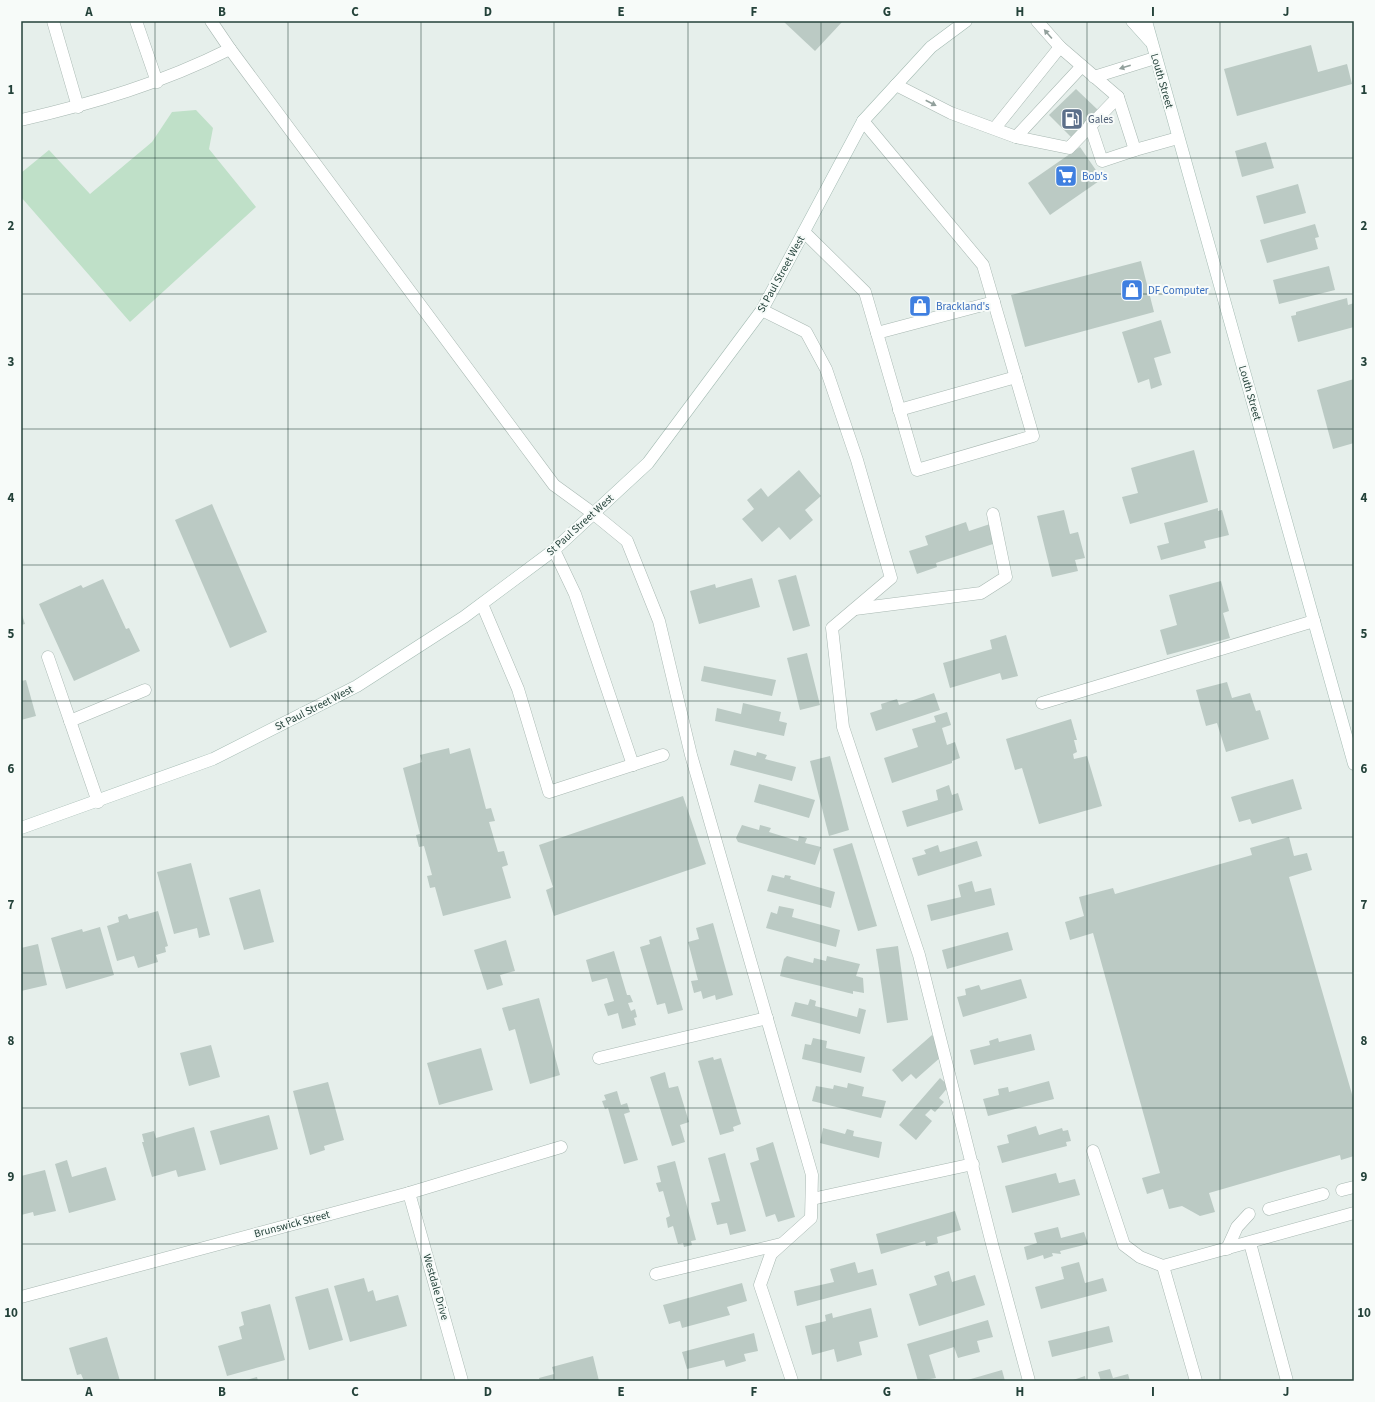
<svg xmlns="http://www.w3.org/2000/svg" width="1375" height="1402" font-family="'Source Sans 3',sans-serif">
<rect width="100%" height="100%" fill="#e6efeb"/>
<path fill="#bfe0c8" d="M196,110L213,128L209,149L256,207L130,322L21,197V173L49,150L90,194L152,142L172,112Z"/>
<g fill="#bbcac4">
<path d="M783,21H843L815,51Z"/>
<path d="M1311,45L1318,72L1347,64L1352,84L1237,116L1224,69Z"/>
<path d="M1076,89L1099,111L1072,138L1049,115Z"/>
<path d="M1266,142L1274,168L1242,177L1235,151Z"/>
<path d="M1080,147L1102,179L1050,215L1028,183Z"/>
<path d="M1298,184L1306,213L1264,224L1256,196Z"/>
<path d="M1315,224L1319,237L1315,238L1318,249L1267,263L1260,240Z"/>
<path d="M1141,261L1154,312L1025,347L1011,295Z"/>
<path d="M1329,266L1335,290L1279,304L1273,280Z"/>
<path d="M1347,298L1348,305L1354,303V327L1298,342L1291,316L1296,315V312Z"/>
<path d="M1161,320L1171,353L1154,358L1162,385L1151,389L1149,379L1138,383L1122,332Z"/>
<path d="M1354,379V443L1333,449L1317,390Z"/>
<path d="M1194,450L1208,502L1130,524L1122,497L1138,493L1131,468Z"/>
<path d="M799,470L821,496L805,510L813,520L790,540L779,527L762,542L742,519L754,509L747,500L761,488L768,497Z"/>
<path d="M212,504L267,632L230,648L175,520Z"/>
<path d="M1218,508V511L1222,510L1229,535L1204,541L1206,548L1161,560L1157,546L1169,543L1164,523Z"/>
<path d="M1064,510L1070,534L1078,532L1085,558L1075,560L1078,571L1052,577L1037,516Z"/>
<path d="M966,522L969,531L990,524L996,543L936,563L937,567L917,574L909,551L928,545L925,536Z"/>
<path d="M796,575L810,626L793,631L778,580Z"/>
<path d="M752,578L760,607L699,624L690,591L715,584L716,588Z"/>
<path d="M103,579L126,629L129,628L140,651L74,681L39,604L81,585L83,588Z"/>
<path d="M1221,581L1229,611L1223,613L1230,638L1167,655L1160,630L1177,625L1169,595Z"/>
<path d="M21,612L25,624L21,625Z"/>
<path d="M1006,635L1018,676L1002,680L1000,673L950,688L943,663L992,649L990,640Z"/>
<path d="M807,653L820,705L800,710L787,658Z"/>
<path d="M704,666L776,680L772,696L701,681Z"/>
<path d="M26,680L36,716L21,720V681Z"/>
<path d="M1227,682L1232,698L1250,693L1256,711L1260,710L1269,739L1226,752L1217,723L1206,726L1196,690Z"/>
<path d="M934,693L940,710L876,731L870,713L882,709L881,704L897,699L899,705Z"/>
<path d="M743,703L781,712L779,721L787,723L784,736L715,721L717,708L741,714Z"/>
<path d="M947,712L951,725L942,728L947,745L955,742L960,758L952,761V763L892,783L884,758L918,747L912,729L936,722L934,716Z"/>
<path d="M1071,719L1077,740H1074L1077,752L1073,754L1074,759L1087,756L1102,806L1039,824L1022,768L1015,770L1006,739Z"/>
<path d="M449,748L450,754L470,748L486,809L491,808L495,821L489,822L498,852L504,851L508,865L502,867L511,898L443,916L435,887L430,888L427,876L432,875L424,846L419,847L416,835L420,834L403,768L422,762L420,755Z"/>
<path d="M734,750L756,756L757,752L767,755L765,759L796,767L792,781L730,765Z"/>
<path d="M830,756L849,830L829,836L810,761Z"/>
<path d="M1293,779L1302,809L1252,824L1250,819L1239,822L1231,797Z"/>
<path d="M759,784L815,800L809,818L754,802Z"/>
<path d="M949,785L952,795L958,793L963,810L907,827L902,811L938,800L936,790Z"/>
<path d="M683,796L706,864L554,916L546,890L553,887L539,845Z"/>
<path d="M742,825L759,830L760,825L771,828L769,832L798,841L799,836L807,838L805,843L821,847L815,865L738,842L736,838Z"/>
<path d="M1289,837L1294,856L1307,853L1312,870L1289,877L1354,1101V1156L1341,1160L1340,1155L1209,1193L1215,1212L1200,1216L1182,1206L1169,1209L1163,1189L1147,1194L1142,1178L1160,1173L1093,933L1070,940L1065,922L1084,916L1079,897L1113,888L1115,894L1252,855L1250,848Z"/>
<path d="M977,841L982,856L918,876L912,858L926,854L924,850L938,845L940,852Z"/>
<path d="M852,843L877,926L858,931L833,849Z"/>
<path d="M191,863L210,935L199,938L197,928L174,934L157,872Z"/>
<path d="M772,875L784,878L785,875L791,876L790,879L835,892L831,908L767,891Z"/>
<path d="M972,881L975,892L991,888L995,905L931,921L927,905L961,897L958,885Z"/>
<path d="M260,889L274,942L244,950L229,898Z"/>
<path d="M779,906L794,909L792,917L840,930L836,947L766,928L771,912L777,914Z"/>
<path d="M158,911L168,946L165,947L166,952L156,955L158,962L138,968L134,956L117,961L107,926L119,922L118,917L127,914L129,919Z"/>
<path d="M713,923L733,995L716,1000L715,995L703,999L701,991L694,993L691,981L698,980L688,942L699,939L696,928Z"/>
<path d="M100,927L114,975L66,989L51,938L82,929L83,932Z"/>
<path d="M1008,932L1013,950L947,969L942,950Z"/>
<path d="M661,936L683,1010L668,1014L665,1003L657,1005L640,947L650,944L649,940Z"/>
<path d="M506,940L515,971L500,975L503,985L487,990L474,950Z"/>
<path d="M38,944L47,985L21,991V948Z"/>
<path d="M898,946L908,1020L887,1023L876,949Z"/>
<path d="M614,951L627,995H630L633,1002L628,1003L631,1011L635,1009L637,1017L634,1018L636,1025L622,1029L618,1013L608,1016L604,1004L614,1001L607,978L592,982L586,960Z"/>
<path d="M787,956L813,963L814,958L826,961L827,956L860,964L856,976L863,978L864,993L853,991V994L780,976L784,959Z"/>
<path d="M1021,979L1027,998L963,1017L957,997L966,995L965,989L979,985L981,990Z"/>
<path d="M539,998L560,1075L530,1084L515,1029L509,1031L502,1008Z"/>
<path d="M810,999L816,1001L815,1006L857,1017L859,1008L866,1010L860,1034L791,1016L795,1002L808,1005Z"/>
<path d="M1031,1034L1035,1050L974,1065L970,1050L990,1045L989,1041L998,1038L999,1042Z"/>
<path d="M932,1035L941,1045L942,1056L916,1079L911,1074L902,1082L892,1070Z"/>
<path d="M813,1038L827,1041L826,1048L865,1057L861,1073L802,1059L805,1044L811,1045Z"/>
<path d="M211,1045L220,1077L189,1086L180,1053Z"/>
<path d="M481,1048L493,1090L439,1105L427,1063Z"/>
<path d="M713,1057L714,1060L721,1058L741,1124L733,1127L734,1131L720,1135L698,1061Z"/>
<path d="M665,1072L669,1088L678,1086L689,1122L680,1125L685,1142L672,1146L650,1077Z"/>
<path d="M940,1078L949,1086L939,1098L944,1102L935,1112L931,1109L925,1115L932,1121L916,1140L899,1125Z"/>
<path d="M1049,1081L1054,1099L988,1116L983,1099L999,1095L998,1089L1008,1087L1009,1092Z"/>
<path d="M328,1082L344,1140L324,1146L325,1150L310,1155L293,1091Z"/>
<path d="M848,1083L864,1087L862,1096L886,1101L881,1118L812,1101L816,1086L833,1089L834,1085L847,1088Z"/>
<path d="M617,1091L621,1105L627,1103L630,1112L624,1114L638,1160L624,1164L608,1108L605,1109L602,1101L606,1100L604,1095Z"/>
<path d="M269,1115L278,1149L220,1165L210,1131Z"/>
<path d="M1036,1126L1039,1135L1062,1128L1063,1131L1068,1130L1071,1141L1066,1142L1067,1146L1002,1163L997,1146L1009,1143L1007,1135Z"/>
<path d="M194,1127L206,1170L178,1177L176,1170L152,1177L142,1142H144L142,1134L154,1131L156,1138Z"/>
<path d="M823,1128L845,1134L847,1129L854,1131L853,1136L882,1142L879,1158L820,1143Z"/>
<path d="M773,1142L795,1217L778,1222L775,1214L766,1217L750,1163L759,1160L756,1148Z"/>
<path d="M725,1153L746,1231L730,1235L727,1223L717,1225L711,1203L720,1201L708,1158Z"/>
<path d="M67,1160L72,1177L106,1167L116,1200L69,1213L55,1164Z"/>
<path d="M675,1161L696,1240L691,1241L692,1245L684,1247L683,1243L678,1244L673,1226L668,1228L666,1218L670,1216L663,1191L659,1192L656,1183L661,1182L657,1166Z"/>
<path d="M45,1170L56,1211L34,1216L33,1212L21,1215V1176Z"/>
<path d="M1056,1173L1059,1183L1075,1179L1080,1195L1012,1213L1005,1186Z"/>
<path d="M955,1211L961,1230L937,1237L938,1243L926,1246L925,1241L881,1254L876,1234Z"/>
<path d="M1058,1227L1061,1238L1084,1232L1088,1244L1060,1251L1061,1254L1052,1253L1053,1256L1044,1259L1043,1255L1027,1260L1024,1247L1037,1243L1034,1233Z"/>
<path d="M855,1262L858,1273L873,1269L877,1285L797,1306L794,1291L834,1282L830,1269Z"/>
<path d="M1079,1262L1085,1283L1103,1278L1107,1291L1041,1309L1035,1287L1064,1279L1061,1267Z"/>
<path d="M949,1271L952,1282L975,1275L985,1305L919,1326L909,1294L937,1285L934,1276Z"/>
<path d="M364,1278L368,1292L373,1290L376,1301L398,1295L407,1326L350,1342L334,1286Z"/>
<path d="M742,1283L747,1301L727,1307L730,1315L682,1328L680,1321L669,1324L663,1305Z"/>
<path d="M328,1288L343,1340L309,1350L295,1297Z"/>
<path d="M270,1304L285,1360L227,1376L218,1346L242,1339L239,1327L244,1325L241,1312Z"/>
<path d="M871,1308L878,1337L859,1342L862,1355L837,1362L834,1349L812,1355L805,1326L826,1321L825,1315L832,1313L833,1318Z"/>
<path d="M988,1320L993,1337L977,1341L980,1352L958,1358L954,1347L929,1355L936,1378L918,1381L907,1344Z"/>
<path d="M1109,1326L1113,1342L1052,1357L1048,1341Z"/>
<path d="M754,1333L758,1351L744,1354L746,1361L726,1367L724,1360L687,1369L682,1352Z"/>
<path d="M107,1337L120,1381H84L81,1374L77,1375L69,1348Z"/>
<path d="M593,1356L599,1381H540L539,1378L554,1374L552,1367Z"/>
<path d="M1110,1369L1113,1378L1128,1374L1130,1381H1101L1098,1372Z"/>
<path d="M1002,1370L1005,1381H964Z"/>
<path d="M1085,1376L1086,1381H1070Z"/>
<path d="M257,1377L258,1381H243Z"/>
</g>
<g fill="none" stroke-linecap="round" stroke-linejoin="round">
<g stroke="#a8b8b2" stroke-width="13">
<g id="service">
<path d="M53,21L78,107"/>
<path d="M136,21L157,82"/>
<path d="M211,21L230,49L554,485L594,514L627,541L659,621L691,755L812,1175L811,1218L771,1254L760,1285L792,1381"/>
<path d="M1037,21L1060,47L1118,97L1135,150L1178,138"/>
<path d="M1094,77L1155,58"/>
<path d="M896,85L951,113L1016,137L1082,66"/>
<path d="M21,120C95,103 162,83 230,49"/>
<path d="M1090,125L1102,161L1135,150"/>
<path d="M995,128L1060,47"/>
<path d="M1016,137L1069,148L1118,97"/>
<path d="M804,232L865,292L917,470L1033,436L983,265L863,121"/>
<path d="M762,310L806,332L826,369L857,460L891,578L832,628L843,727L919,955L992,1244L1029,1381"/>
<path d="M877,333L994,302"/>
<path d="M899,410L1016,377"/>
<path d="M554,550L575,594L633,765"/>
<path d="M482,604L518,689L549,792L663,755"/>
<path d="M855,609L981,593L1006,577L993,514"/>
<path d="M48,657L98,802"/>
<path d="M1042,703L1314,621"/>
<path d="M70,721L145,690"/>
<path d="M599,1058L767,1018"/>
<path d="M1093,1151L1124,1245L1140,1257L1163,1266"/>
<path d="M1342,1190L1354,1187"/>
<path d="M812,1199L973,1164"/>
<path d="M1269,1209L1323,1194"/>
<path d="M1250,1243L1287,1381"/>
<path d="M1227,1249L1237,1227L1249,1214"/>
<path d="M656,1274L781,1244"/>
<path d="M1196,1381L1163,1266L1354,1213"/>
</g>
</g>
<g stroke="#a8b8b2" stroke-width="13">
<g id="minor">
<path d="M409,1193L462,1381"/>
<path d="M21,1297L409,1193L561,1147"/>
</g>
</g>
<g stroke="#a4bbb3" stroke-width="13">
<g id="secondary">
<path d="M1132,21L1150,41"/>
<path d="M1146,21L1354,764"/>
<path d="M21,828L213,759L357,686L464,617L554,550L648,463L762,310L863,121L931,47L966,21"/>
</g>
</g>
<use href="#service" stroke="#fff" stroke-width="12"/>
<use href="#minor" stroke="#fff" stroke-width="12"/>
<use href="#secondary" stroke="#fff" stroke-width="12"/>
</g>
<defs><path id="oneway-solid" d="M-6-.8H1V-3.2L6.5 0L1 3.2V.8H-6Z"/></defs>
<g fill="#92a09c">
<use href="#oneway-solid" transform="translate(1048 34) rotate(-131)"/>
<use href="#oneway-solid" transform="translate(1125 67) rotate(163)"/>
<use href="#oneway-solid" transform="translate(931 103) rotate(27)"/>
</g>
<path fill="none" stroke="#24423a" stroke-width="1" stroke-opacity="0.55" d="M155,21V1381M288,21V1381M421,21V1381M554,21V1381M688,21V1381M821,21V1381M954,21V1381M1087,21V1381M1220,21V1381M21,158H1354M21,294H1354M21,429H1354M21,565H1354M21,701H1354M21,837H1354M21,973H1354M21,1108H1354M21,1244H1354"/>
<defs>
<g id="fuel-square" transform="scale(1.15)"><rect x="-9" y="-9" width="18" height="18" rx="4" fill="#5c6f8a" stroke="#f7fbf9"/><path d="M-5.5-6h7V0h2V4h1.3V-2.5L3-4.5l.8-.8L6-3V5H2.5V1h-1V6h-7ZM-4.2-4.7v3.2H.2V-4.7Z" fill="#fff"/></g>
<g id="supermarket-square" transform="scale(1.15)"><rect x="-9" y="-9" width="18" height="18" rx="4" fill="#3f7fe0" stroke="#f7fbf9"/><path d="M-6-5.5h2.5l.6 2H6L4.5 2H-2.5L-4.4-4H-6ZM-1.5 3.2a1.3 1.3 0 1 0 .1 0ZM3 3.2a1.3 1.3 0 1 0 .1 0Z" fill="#fff"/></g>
<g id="shop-square" transform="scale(1.15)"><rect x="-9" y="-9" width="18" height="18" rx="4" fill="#3f7fe0" stroke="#f7fbf9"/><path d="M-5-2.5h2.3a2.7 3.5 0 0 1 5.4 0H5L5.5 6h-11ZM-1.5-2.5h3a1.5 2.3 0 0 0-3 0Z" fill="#fff"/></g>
</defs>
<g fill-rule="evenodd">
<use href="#fuel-square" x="1072" y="119"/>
<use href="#supermarket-square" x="1066" y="176"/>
<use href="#shop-square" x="1132" y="290"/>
<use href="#shop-square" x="920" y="306"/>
</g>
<g text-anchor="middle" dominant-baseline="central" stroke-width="4" stroke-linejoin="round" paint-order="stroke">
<g font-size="11" fill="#24423a" stroke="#f7fbf9">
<text transform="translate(1162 81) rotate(74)">Louth Street</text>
<text transform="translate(781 274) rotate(-61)">St Paul Street West</text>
<text transform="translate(1250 393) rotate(74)">Louth Street</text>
<text transform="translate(580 525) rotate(-42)">St Paul Street West</text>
<text transform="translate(314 708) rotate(-27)">St Paul Street West</text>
<text transform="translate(292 1224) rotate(-15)">Brunswick Street</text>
<text transform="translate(436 1287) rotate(74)">Westdale Drive</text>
</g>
<g font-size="11" fill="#4e5e75" stroke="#f7fbf9" text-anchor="start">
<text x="1088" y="119">Gales</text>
</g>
<g font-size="11" fill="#366cbe" stroke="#f7fbf9" text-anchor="start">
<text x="1082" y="176">Bob's</text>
<text x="1148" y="290">DF Computer</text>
<text x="936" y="306">Brackland's</text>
</g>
</g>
<rect width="1375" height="1402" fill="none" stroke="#f7fbf9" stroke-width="44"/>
<rect x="22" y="22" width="1331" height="1358" fill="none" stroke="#24423a" stroke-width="1.5"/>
<g font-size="13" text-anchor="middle" font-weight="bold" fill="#24423a">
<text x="89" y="16">A</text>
<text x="222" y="16">B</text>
<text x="355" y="16">C</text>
<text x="488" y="16">D</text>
<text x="621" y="16">E</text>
<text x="754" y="16">F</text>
<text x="887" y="16">G</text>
<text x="1020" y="16">H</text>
<text x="1153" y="16">I</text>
<text x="1286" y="16">J</text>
<text x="11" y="94">1</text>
<text x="1364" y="94">1</text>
<text x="11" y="230">2</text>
<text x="1364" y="230">2</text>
<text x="11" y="366">3</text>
<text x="1364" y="366">3</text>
<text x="11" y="502">4</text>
<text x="1364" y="502">4</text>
<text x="11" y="638">5</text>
<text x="1364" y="638">5</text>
<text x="11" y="773">6</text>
<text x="1364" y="773">6</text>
<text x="11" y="909">7</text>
<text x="1364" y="909">7</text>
<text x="11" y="1045">8</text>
<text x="1364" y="1045">8</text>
<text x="11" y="1181">9</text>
<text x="1364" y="1181">9</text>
<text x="11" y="1317">10</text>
<text x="1364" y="1317">10</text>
<text x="89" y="1396">A</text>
<text x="222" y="1396">B</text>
<text x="355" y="1396">C</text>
<text x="488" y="1396">D</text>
<text x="621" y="1396">E</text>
<text x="754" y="1396">F</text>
<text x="887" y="1396">G</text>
<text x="1020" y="1396">H</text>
<text x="1153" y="1396">I</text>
<text x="1286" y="1396">J</text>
</g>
</svg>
